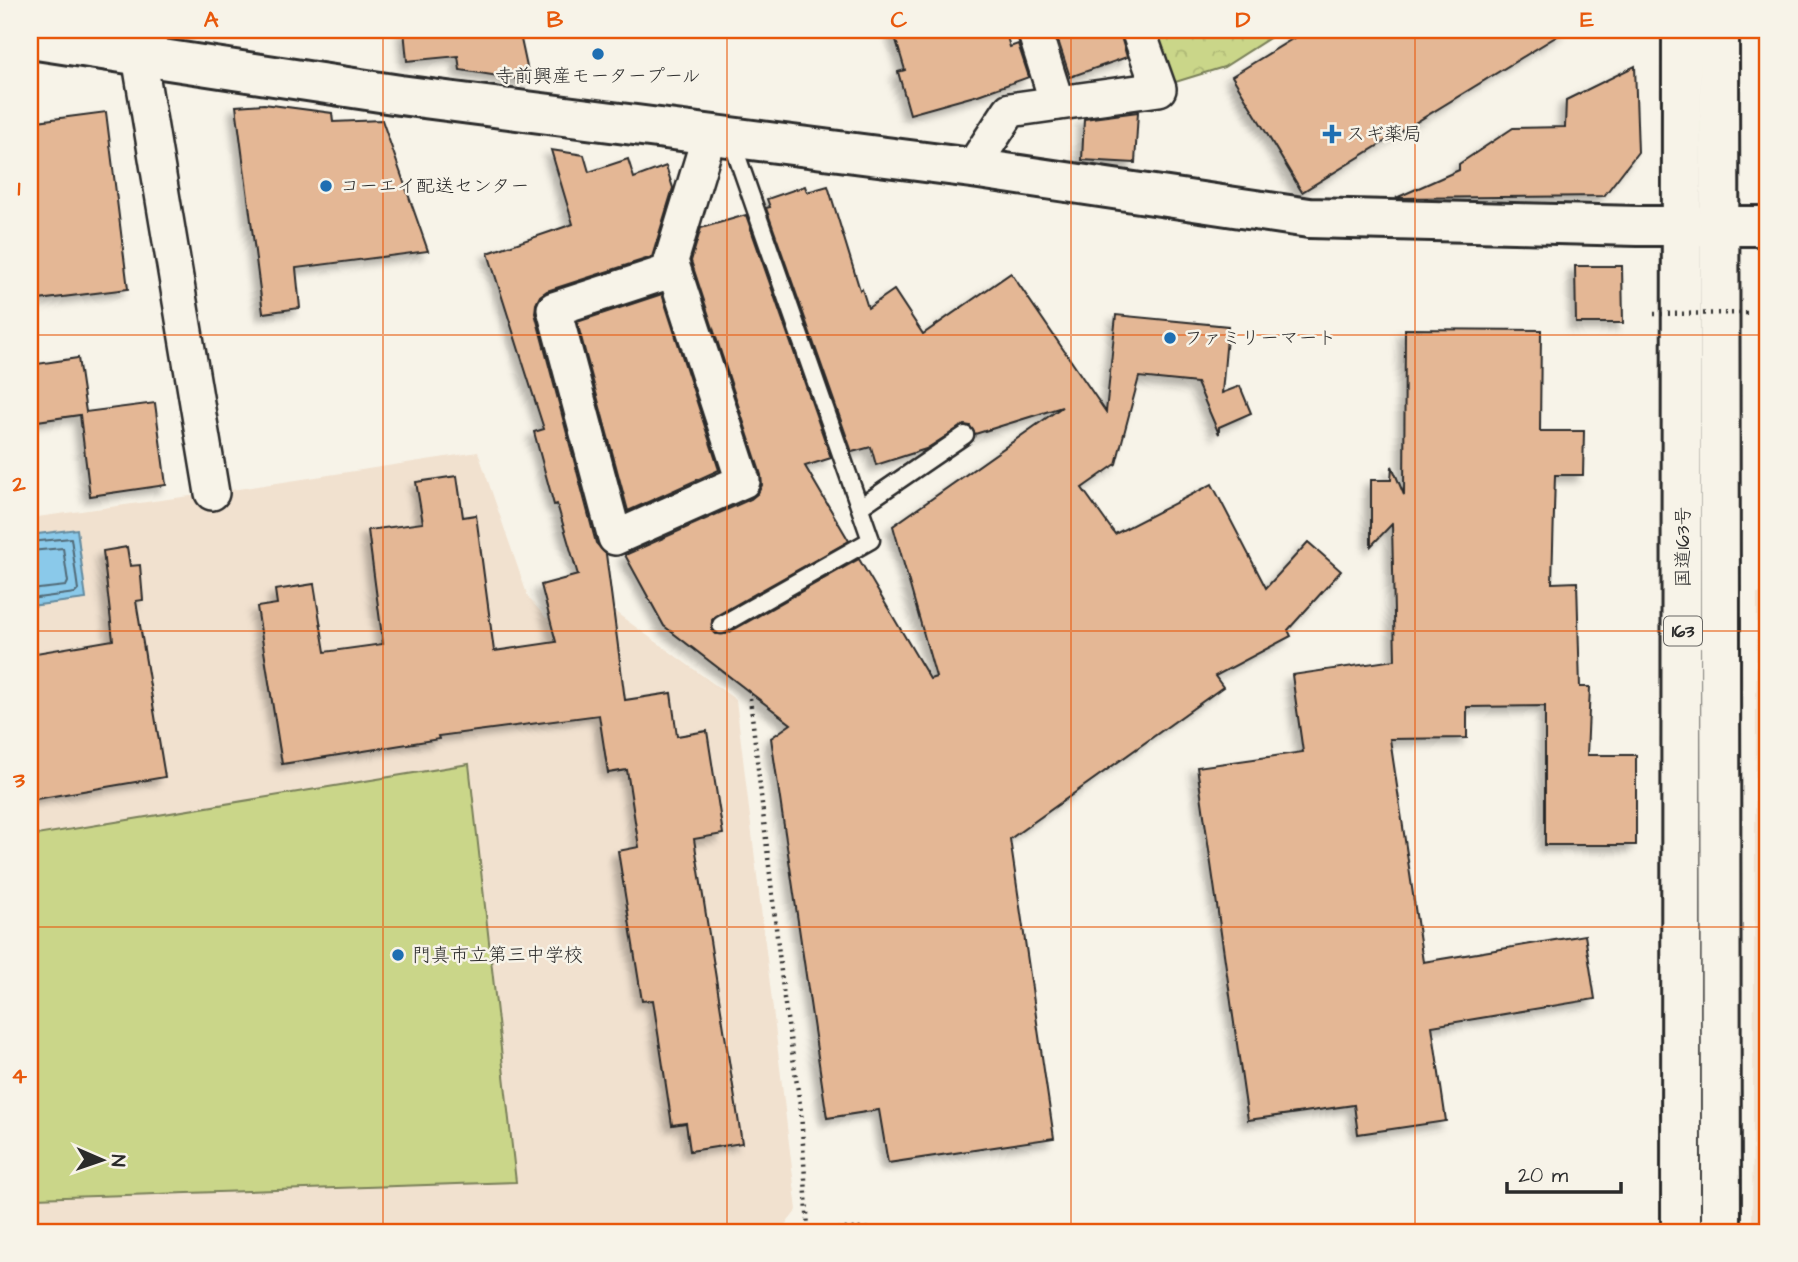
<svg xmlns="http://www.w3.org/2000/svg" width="1798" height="1262" font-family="'Architects Daughter','Klee One',sans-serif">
<defs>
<pattern id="forest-crowns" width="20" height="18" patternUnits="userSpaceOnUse" patternTransform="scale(1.75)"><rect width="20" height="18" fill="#cad689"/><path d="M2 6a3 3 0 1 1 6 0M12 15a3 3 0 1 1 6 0" fill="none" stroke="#aeb876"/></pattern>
<filter id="shadow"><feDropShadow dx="-6" dy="6" stdDeviation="3.5" flood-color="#0004"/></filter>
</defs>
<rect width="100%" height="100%" fill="#f7f3e8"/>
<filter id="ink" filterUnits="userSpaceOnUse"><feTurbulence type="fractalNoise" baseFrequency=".0143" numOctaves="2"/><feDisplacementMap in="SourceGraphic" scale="14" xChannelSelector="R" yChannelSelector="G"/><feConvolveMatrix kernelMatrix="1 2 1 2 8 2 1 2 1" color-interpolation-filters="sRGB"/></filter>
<g filter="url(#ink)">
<g fill="#f1e1cf">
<path d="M478,452L528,597L546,618L611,609L736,700L797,1210L782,1229L30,1231V518L212,493Z"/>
<path d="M1757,593H1768V1232H1752Z"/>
</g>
<path fill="url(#forest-crowns)" stroke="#7a805a" stroke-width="2" d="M1152,30H1282L1224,67L1169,84Z"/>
<path fill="#cad689" stroke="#7a805a" stroke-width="2" d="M469,764L516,1182L35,1198L30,1152V836Z"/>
<path fill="#8ac9ea" stroke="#648a9e" stroke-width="2" d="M77,529L86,599L30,606V535Z"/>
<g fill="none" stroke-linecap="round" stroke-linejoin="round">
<g stroke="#516a77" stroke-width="2">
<path d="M30,542L71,538L78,590L75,593L30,599"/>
<path d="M30,551L63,548L68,582L66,586L30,590"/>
</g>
</g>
<g fill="#e4b795" stroke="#2b2b2b" stroke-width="2" filter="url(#shadow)">
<path d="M404,30H519L530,81L460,70L458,56L407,61Z"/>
<path d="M893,30H1005L1010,47L1018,44L1029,77L978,95L910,114L898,72L905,70Z"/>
<path d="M1059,30H1119L1127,57L1070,77L1055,31Z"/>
<path d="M1307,30H1567L1302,192L1232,76Z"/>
<path d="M1635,66L1638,152L1604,196L1396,198L1459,170V164L1513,128L1565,127L1566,100Z"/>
<path d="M264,104L332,113L333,122L382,120L428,251L296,268L300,308L263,313L236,106Z"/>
<path d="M106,112L128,289L30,301V122Z"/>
<path d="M1138,112L1135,163L1082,160L1084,119Z"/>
<path d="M551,150L584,155L589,172L628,159L634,178L666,166L673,188L652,257L547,291L540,296L536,304L535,313L596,543L606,554L625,700L671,693L677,736L707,731L723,834L694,839L742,1143L690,1151L686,1123L672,1125L653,1000L642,1001L618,851L639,847L627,770L608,773L599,715L438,736L439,739L282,764L257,607L277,604L275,590L314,584L325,652L383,644L368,530L423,523L416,482L457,476L463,517L476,515L494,651L556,642L541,585L578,575L557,504L554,505L534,432L544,429L488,253L573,224Z"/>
<path d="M805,186L807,192L828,186L860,290L862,289L868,308L894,290L923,334L1011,273L1106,412L1116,315L1228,326L1222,393L1240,386L1251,413L1219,427V434L1197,383L1139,377L1116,464L1082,488L1115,534L1212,484L1266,588L1308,542L1341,571L1288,630L1291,636L1215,676L1223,687L1010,839L1054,1138L888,1163L879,1110L827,1118L771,738L791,724L664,626L625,555L751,499L758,493L762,485L761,475L691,261L701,228L746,215L831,458L805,466L849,541L716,616L712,620V630L716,634H726L859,559L930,679L936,677L893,526L1062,407L975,434L970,426L964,425L926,449L876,465L871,447L852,452L766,208L770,207L767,199Z"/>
<path d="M1575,266H1622L1623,323H1576Z"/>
<path d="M662,294L719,470L628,511L577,322Z"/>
<path d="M1405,329L1541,330L1540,431H1584L1583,475H1555L1552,583L1577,582L1580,687H1590L1587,755H1636V845H1545V706L1467,707V738L1390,739L1423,962L1585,935L1595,999L1432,1026L1446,1121L1358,1134L1354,1105L1248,1120L1197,767L1303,752L1292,675L1395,660L1392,524L1371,546V480H1391L1392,466L1404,495Z"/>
<path d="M78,358L86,412L155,403L166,485L90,496L80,415L30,422V365Z"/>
<path d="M127,547L130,566L140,565L143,600L136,601L165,777L30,800V654L113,640L103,551Z"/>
</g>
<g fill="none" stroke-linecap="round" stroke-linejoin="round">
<g stroke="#2b2b2b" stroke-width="21">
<g id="service">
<path d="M860,507L965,435"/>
<path d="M721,625L871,540L731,139"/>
</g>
</g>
<g stroke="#2b2b2b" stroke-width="38">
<g id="minor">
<path d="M1034,30L1057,103"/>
<path d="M139,56L212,493"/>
<path d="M972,168L1010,110L1159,89L1138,30"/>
<path d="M674,270L554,309L615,538L743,481L671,261L709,136"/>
</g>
</g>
<g stroke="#2b2b2b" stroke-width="44">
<path id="tertiary" d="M30,39L400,95L972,168L1309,218L1638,226H1768"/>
</g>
<g stroke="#2b2b2b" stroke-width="44">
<g id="trunk">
<path d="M1719,30L1721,1232"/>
<path d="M1681,1232L1682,30"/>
</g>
</g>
<g stroke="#2b2b2b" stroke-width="4.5" stroke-dasharray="2 5" stroke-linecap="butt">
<path d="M750,698L784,998L801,1111L808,1229"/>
<path d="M796,1232L808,1229L1642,1230"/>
</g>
<use href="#service" stroke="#f7f3e8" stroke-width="16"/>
<use href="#minor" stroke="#f7f3e8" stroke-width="33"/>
<use href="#tertiary" stroke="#f7f3e8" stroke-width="38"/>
<use href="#trunk" stroke="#f7f3e8" stroke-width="38"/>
<path stroke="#2b2b2b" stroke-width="4.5" stroke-dasharray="2 5" stroke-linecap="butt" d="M1654,314L1748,313"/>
</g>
</g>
<path fill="none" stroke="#e8590c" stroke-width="2" stroke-opacity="0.55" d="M383,30V1232M727,30V1232M1071,30V1232M1415,30V1232M30,335H1768M30,631H1768M30,927H1768"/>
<g fill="#1f6fb2" stroke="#f7f3e8" stroke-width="2.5">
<circle cx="598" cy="54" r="7"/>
<path d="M1328.5 123.5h7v7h7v7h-7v7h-7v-7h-7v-7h7z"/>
<circle cx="326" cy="186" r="7"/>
<circle cx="1170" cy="338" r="7"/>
<circle cx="398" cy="955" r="7"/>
</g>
<g text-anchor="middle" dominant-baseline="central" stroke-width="5" stroke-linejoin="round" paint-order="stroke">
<rect fill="#f7f3e8" stroke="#686764" stroke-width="2" x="1664" y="616.5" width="38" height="29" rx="5"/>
<g font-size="18" font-weight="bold" fill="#2b2b2b">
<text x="1683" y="631">163</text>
</g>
<g font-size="19" fill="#2b2b2b" stroke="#f7f3e8" text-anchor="start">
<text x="598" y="76" text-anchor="middle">寺前興産モータープール</text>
<text x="1346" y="134">スギ薬局</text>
<text x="340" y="186">コーエイ配送センター</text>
<text x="1184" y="338">ファミリーマート</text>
<text x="412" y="955">門真市立第三中学校</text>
</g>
<g font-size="19" fill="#2b2b2b" stroke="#f7f3e8">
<text transform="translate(1683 547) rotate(-90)">国道163号</text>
</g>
</g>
<rect width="1798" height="1262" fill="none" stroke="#f7f3e8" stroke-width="77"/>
<g transform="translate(102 1160) rotate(92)" stroke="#f7f3e8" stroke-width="5" paint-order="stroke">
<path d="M0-5L12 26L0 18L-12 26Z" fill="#2b2b2b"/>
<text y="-10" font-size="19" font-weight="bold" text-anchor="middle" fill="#2b2b2b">N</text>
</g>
<path d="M1507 1182v10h114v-10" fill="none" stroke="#2b2b2b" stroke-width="3.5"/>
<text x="1518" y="1182" font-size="21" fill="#2b2b2b" stroke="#f7f3e8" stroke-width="5" paint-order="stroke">20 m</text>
<rect x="38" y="38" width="1721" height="1186" fill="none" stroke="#e8590c" stroke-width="2.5"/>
<g font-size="23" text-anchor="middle" font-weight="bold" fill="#e8590c">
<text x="211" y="27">A</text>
<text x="555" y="27">B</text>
<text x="899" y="27">C</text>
<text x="1243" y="27">D</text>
<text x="1587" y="27">E</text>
<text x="19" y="195">1</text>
<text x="19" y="491">2</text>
<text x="19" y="787">3</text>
<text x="19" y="1083">4</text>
</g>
</svg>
